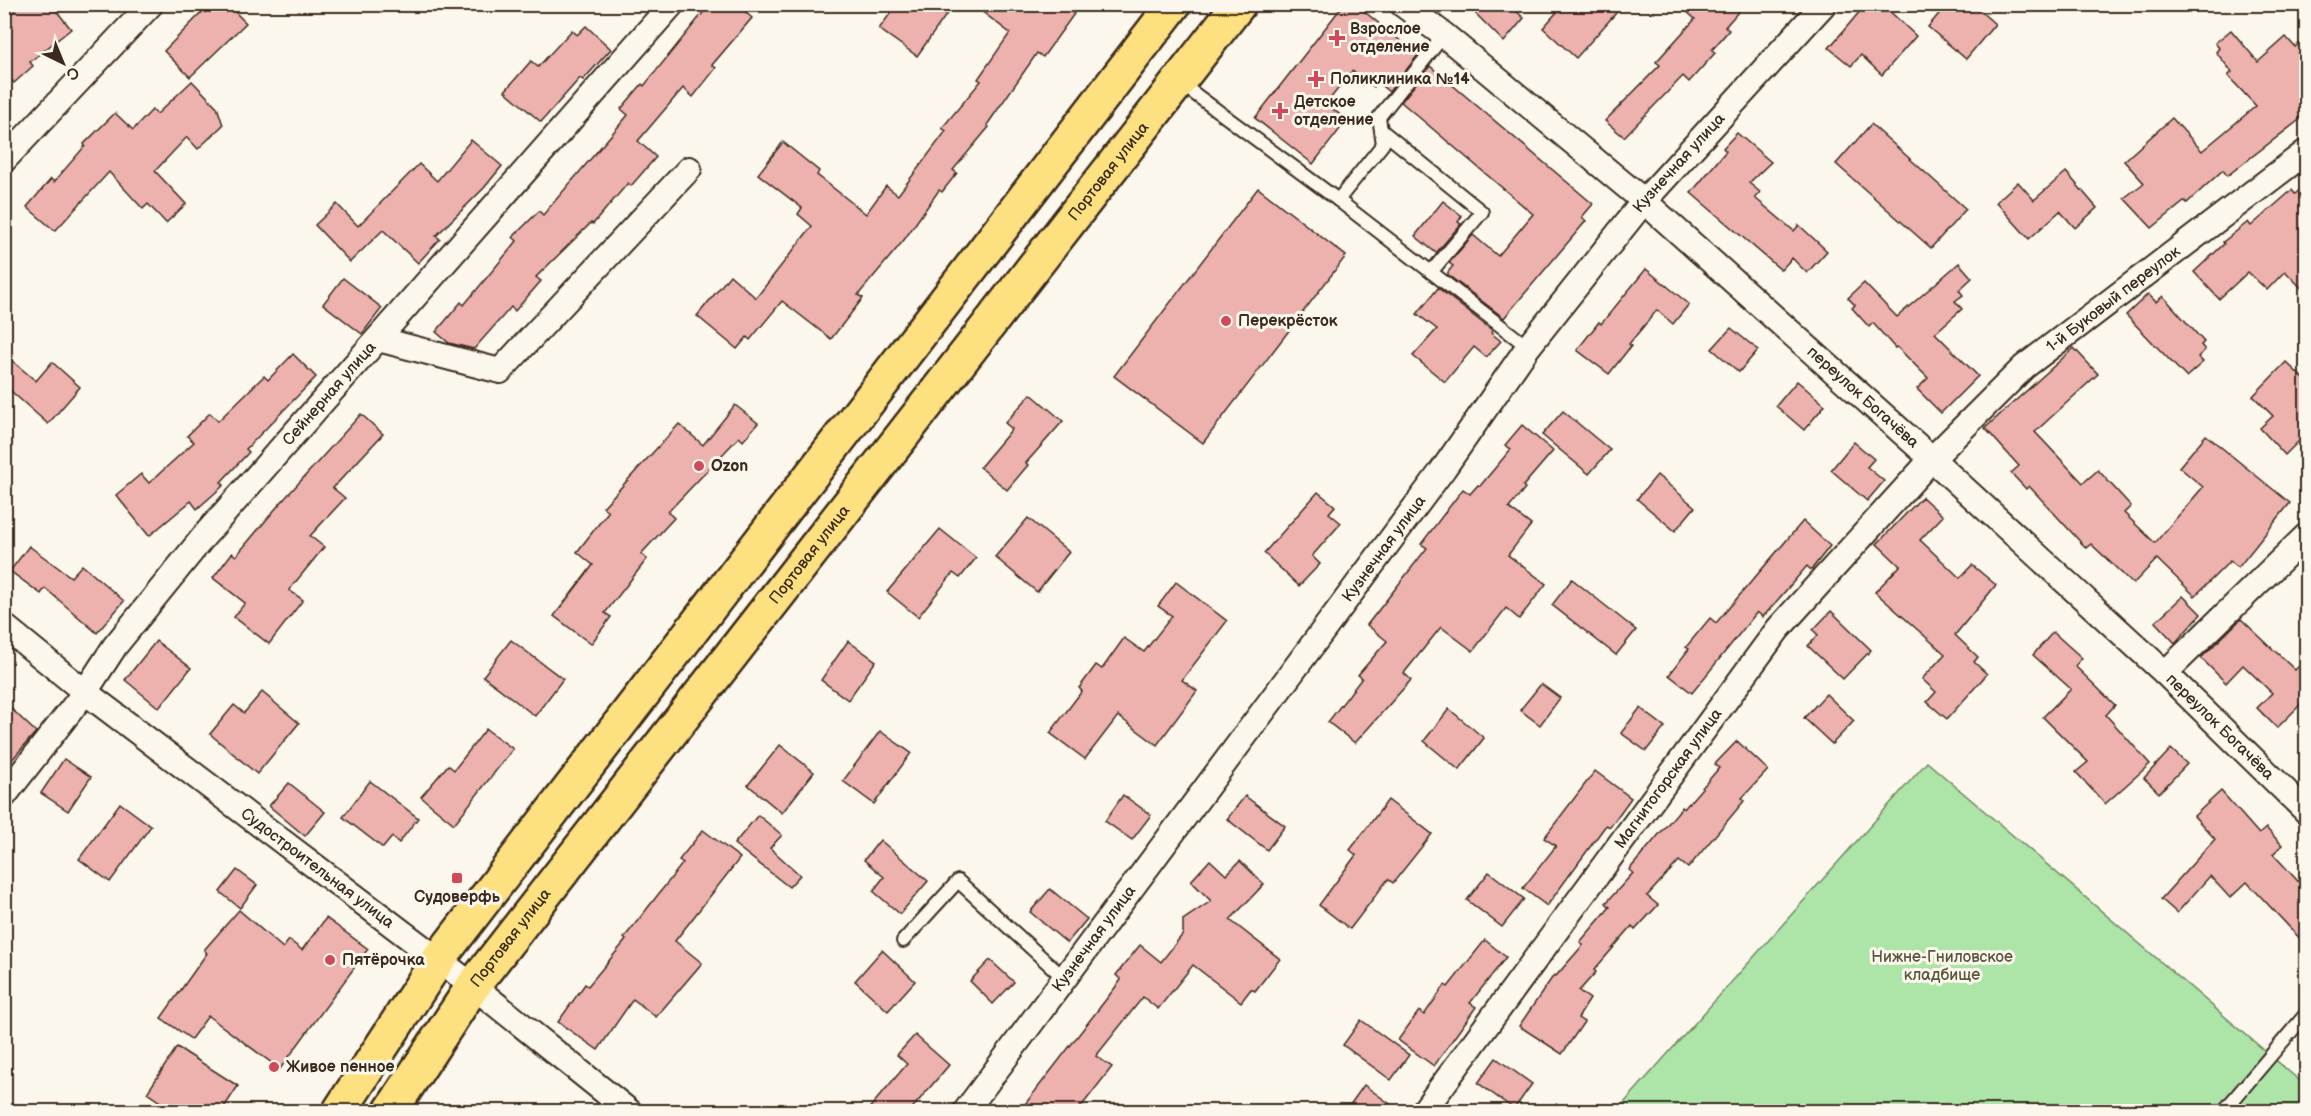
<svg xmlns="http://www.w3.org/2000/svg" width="2311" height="1116" font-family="'Balsamiq Sans',sans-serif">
<rect width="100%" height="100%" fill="#fbf7ec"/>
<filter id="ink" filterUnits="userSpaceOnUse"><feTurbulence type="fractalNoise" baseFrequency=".0167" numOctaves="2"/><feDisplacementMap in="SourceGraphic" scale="12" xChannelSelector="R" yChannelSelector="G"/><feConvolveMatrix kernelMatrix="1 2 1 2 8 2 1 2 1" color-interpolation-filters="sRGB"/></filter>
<g filter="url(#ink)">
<path fill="#ade4a8" stroke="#748763" stroke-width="1.5" d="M1927,762L2306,1086V1112H1616Z"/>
<g fill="#edb1ae" stroke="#3b2a1e" stroke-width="1.5">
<path d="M22,4H51L71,29L30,62L33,66L14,83L4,72V19Z"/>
<path d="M210,4H227L246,23L190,77L164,51Z"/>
<path d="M710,4H737L752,18L712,65L716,68L693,97L683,88L638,141L656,157L631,186L628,183L593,224L591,223L536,277L541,281L515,311L511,307L474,349L449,343L436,332L461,302L464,305L517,241L513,237L539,211L543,215L628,115L621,109L642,84L644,86Z"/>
<path d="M897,4H954L917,56L879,29Z"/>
<path d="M972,4H1061L1074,14L1043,57L1037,53L987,125L989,127L953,170L957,173L942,192L939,190L904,240L858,295L863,298L831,339L782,301L750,340L747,337L737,349L697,316L730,275L756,298L812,226L798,214L802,208L758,174L783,142L819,171L817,175L866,214L886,186L898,195L946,131L942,128L981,81L978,79L1010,33Z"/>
<path d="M1344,4H1355L1418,55L1389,92L1377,82L1374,87L1352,71L1326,104L1347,120L1313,164L1255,118Z"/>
<path d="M1466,4H1508L1524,18L1504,42Z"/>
<path d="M1564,4H1624L1576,58L1543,28Z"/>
<path d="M1678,4H1745L1725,27L1729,30L1712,50L1715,53L1689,82L1683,76L1624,137L1605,121L1660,65L1656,62L1695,19Z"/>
<path d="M1866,4H1882L1916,36L1882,75L1861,55L1851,66L1829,48Z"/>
<path d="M1947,4H1972L1995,24L1966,59L1928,27Z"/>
<path d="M586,26L611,49L583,80L580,78L541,122L505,91L531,61L538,67L572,30L577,35Z"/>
<path d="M2231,30L2258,62L2286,37L2295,47L2307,38V114L2227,176L2223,170L2187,203L2185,201L2152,228L2124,198L2144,183L2124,161L2172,118L2202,151L2256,106L2228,76L2232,72L2216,52L2219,48L2215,43Z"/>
<path d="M1430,66L1593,204L1582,217L1586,221L1504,318L1448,275V272L1453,266L1449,263L1473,235L1498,256L1533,214L1401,102Z"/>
<path d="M192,81L217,107L223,125L198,149L187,137L155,171L186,204L166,223L148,204L143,209L109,172L55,231L27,207L51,179L54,182L85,146L84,144L115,113L133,130L152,110L157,114Z"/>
<path d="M1871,124L1966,209L1931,248L1836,164Z"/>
<path d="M1737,133L1771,162L1749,183L1760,192L1755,198L1794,231L1799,225L1827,251L1807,273L1792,258L1781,270L1691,193L1726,151L1723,148Z"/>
<path d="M471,140L502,166L484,188L436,236L440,239L418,263L383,230L350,262L315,225L337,204L358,226L419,164L437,181Z"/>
<path d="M2066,172L2097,208L2075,228L2060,211L2029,239L1996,202L2018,182L2034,200Z"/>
<path d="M2307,184V294L2285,271L2267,290L2248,272L2219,299L2194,272L2224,244L2223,242L2248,222L2251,226L2292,190L2295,194Z"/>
<path d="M1258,188L1346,256L1203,443L1114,376Z"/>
<path d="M1443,201L1462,216L1458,222L1461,224L1436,253L1415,236Z"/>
<path d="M1959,263L1972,278L1959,290L1963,295L1955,301L1962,309L1935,333L1978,376L1941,413L1917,389L1928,378L1897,347L1895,348L1873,323L1869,327L1852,308L1855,305L1848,298L1864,283L1897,317Z"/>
<path d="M1646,269L1689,304L1673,324L1657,310L1629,344L1631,346L1609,374L1577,350L1599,322L1601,324Z"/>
<path d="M343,278L382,308L362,334L323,304Z"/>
<path d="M1438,288L1493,331L1491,333L1501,341L1486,357L1474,347L1445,382L1413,356L1437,329L1417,314Z"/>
<path d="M2148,294L2156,302L2163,296L2204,342L2201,345L2205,350L2198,357L2203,362L2186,377L2126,315Z"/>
<path d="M1731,328L1758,350L1739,372L1712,349Z"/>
<path d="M2074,348L2098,374L2035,432L2083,483L2098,470L2131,506L2124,513L2155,543L2203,487L2179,467L2206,435L2290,503L2238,568L2230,561L2195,596L2157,559L2133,584L2091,544L2086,548L2029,486L2026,489L2011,473L2019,466L1985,428Z"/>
<path d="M4,354L36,381L52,362L80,387L48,424L4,385Z"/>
<path d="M293,354L316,377L246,449L249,452L221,482L224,485L197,509L191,501L149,536L116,495L141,474L149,483L194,442L187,436L210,413L218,421L264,376L268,380Z"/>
<path d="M2286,362L2307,382V433L2285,455L2260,428L2273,416L2253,396Z"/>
<path d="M1797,381L1825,405L1804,430L1776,406Z"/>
<path d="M1031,394L1063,421L1026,463L1028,465L1007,490L980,467L1012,429L1005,423Z"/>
<path d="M735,405L758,423L743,441L739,437L668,512L674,518L641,554L647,559L605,613L611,617L591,644L554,616L593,565L577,552L608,512L603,507L679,424L703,445Z"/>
<path d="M1563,411L1610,450L1589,474L1542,435Z"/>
<path d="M361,414L383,434L333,488L345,498L310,536L324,547L289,590L303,600L269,644L234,617L245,603L213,578L232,553L236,556L277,507Z"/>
<path d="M1522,425L1553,451L1523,486L1525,488L1509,508L1531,525L1508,555L1546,584L1519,619L1506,608L1473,651L1441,627L1404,673L1411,680L1355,743L1328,722L1362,678L1358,675L1387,641L1367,625L1427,548L1421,544L1463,489L1470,494L1478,485L1480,486L1511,449L1505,445Z"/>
<path d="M1854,442L1874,459L1867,467L1884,481L1867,501L1831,470Z"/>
<path d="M1657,475L1695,507L1675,531L1637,499Z"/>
<path d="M1318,492L1335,506L1329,513L1341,523L1312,556L1320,564L1299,586L1264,553Z"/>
<path d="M1922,497L1943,516L1920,540L1960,578L1972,565L1996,585L1955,635L1978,657L1974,662L1987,674L1947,719L1927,702L1936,692L1922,679L1945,654L1875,592L1900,566L1877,544Z"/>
<path d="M1028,518L1069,552L1037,592L995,557Z"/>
<path d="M1803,521L1830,546L1811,570L1807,566L1763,617L1757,612L1692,693L1669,675L1689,649L1686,647L1710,618L1716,623Z"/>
<path d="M940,529L976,558L960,578L953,573L918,617L887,592Z"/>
<path d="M29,546L71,577L82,565L124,601L97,633L45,588L41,594L10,571Z"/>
<path d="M1572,579L1636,630L1616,655L1552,605Z"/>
<path d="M1176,582L1227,621L1182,680L1197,691L1157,745L1118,716L1085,759L1050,733L1082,691L1079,688L1096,665L1102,669L1124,638L1144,652L1172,616L1158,606Z"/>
<path d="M2183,596L2201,614L2175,643L2155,622Z"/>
<path d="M1831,611L1871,650L1843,679L1808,646L1818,635L1813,630Z"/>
<path d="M2241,619L2295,670L2307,658V698L2277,728L2257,708L2272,693L2243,665L2226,683L2201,658Z"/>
<path d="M2053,632L2082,658L2075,666L2115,705L2106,715L2150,764L2105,804L2076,772L2088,762L2043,717L2071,689L2033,655Z"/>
<path d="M511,640L563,679L535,716L483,676Z"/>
<path d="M156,641L191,668L159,708L125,680Z"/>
<path d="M848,641L876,661L848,700L821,680Z"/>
<path d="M1541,684L1560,698L1540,725L1520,710Z"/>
<path d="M262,692L299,723L257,774L210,734L234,705L244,713Z"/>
<path d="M1826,694L1854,721L1832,744L1804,718Z"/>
<path d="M4,702L36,732L4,769Z"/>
<path d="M1640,708L1665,727L1646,751L1621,733Z"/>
<path d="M1449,709L1484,738L1459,770L1424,741Z"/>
<path d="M486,729L513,749L454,824L421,797L448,765L454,770Z"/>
<path d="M880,731L911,753L874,804L843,781Z"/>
<path d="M1737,741L1768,770L1742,798L1744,801L1688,868L1679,861L1647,896L1658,905L1635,930L1632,926L1594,970L1596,972L1579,991L1590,999L1578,1018L1584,1022L1562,1054L1519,1026L1554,975L1556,976L1583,945L1580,942L1610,907L1606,903L1633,873L1629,870L1682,807L1684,809L1719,768L1715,764Z"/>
<path d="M780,745L814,772L782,813L748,785Z"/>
<path d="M2171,749L2187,764L2159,793L2144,778Z"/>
<path d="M64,759L91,777L68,811L41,793Z"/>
<path d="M1595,771L1631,798L1610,827L1606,825L1547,906L1523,888L1556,846L1544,838Z"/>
<path d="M370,781L418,818L399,843L392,837L383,848L343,817Z"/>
<path d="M289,783L325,812L305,836L269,806Z"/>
<path d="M2221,791L2259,834L2266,828L2282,845L2273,854L2307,891V946L2247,882L2230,898L2210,876L2177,913L2161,899L2215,839L2194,816Z"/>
<path d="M1123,795L1151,815L1132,840L1105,821Z"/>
<path d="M1245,796L1285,826L1267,850L1227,819Z"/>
<path d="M1388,800L1432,834L1393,883L1388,879L1350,929L1319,905L1356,855L1350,850Z"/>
<path d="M120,803L151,826L110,882L79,859Z"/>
<path d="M758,815L782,835L770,848L800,875L789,887L734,844Z"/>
<path d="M703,830L740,858L675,941L702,963L656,1017L633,999L598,1050L558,1022L585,984L588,986L626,940L624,938L683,863L679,860Z"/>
<path d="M880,840L928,881L900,914L873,891L884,877L864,860Z"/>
<path d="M1210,860L1226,875L1240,861L1264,884L1230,920L1280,959L1255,991L1251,989L1241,1002L1193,965L1158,1009L1143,997L1096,1056L1112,1067L1077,1112H1019L1121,980L1116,975L1140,945L1161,962L1183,934V920L1211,901L1191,881Z"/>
<path d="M237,870L257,885L240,908L220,892Z"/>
<path d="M1489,872L1524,899L1502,927L1467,900Z"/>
<path d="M1050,889L1087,919L1067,943L1030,912Z"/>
<path d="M239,910L283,948L289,940L302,950L326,918L368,949L280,1069L208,1016L191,1039L161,1018L207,953L204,950Z"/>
<path d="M1485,940L1506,957L1470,1003L1476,1007L1434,1066L1398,1040L1419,1011L1424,1015L1445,985L1448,987Z"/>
<path d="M882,950L915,981L888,1011L855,981Z"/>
<path d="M990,960L1014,982L993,1004L970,981Z"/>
<path d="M1361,1020L1409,1055L1391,1080L1343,1045Z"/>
<path d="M915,1035L949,1065L909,1112H866L907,1064L897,1055Z"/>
<path d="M177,1047L238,1086L221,1112H175L147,1093Z"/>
<path d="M1496,1058L1532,1084L1514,1109L1478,1083Z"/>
<path d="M1364,1085L1401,1112H1345Z"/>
</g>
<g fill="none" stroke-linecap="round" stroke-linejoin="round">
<g stroke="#3b2a1e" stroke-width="16">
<g id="service">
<path d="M1444,35L1379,117L1383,144L1338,200L1528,347"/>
<path d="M1180,83L1338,200"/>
<path d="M1381,130L1482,212L1431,272"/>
<path d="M903,941L958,881L1064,978"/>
<path d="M2223,1112L2306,1014"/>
</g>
</g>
<g stroke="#3b2a1e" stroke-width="28">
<g id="minor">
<path id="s1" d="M1402,4L1444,35L1644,201L1932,459L2165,673L2306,811"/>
<path d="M4,160L151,4"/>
<path d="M378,339L500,371L689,169"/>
<path id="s2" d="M4,626L85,692L473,986L630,1112"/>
<path d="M2165,673L2306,536"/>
<path id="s3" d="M4,796L85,692L115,646L205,535L672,4"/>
<path id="s4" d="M965,1112L1444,468L1528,347L1644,201L1824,4"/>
<path id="s5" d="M1423,1112L1778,629L1932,459L2024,367L2306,152"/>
</g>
</g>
<g stroke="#3b2a1e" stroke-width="38">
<g id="primary">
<path d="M339,1112L438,960L1174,4"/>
<path id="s6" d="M390,1112L473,986L1239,4"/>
</g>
</g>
<use href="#service" stroke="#fbf7ec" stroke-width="12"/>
<use href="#minor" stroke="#fbf7ec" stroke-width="24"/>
<use href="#primary" stroke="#fde080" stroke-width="33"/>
</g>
</g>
<g fill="#d1495b" stroke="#fbf7ec" stroke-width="2">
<path d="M1334 29h6v6h6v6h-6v6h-6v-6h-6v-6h6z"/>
<path d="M1313 70h6v6h6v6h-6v6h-6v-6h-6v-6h6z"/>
<path d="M1277 102h6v6h6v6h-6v6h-6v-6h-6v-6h6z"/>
<circle cx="1226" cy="321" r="6"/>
<circle cx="699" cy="466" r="6"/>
<rect x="451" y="872" width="12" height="12" rx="3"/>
<circle cx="330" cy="960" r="6"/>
<circle cx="274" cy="1067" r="6"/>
</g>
<g text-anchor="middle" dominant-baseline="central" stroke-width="6" stroke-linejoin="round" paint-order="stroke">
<g font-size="16" font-weight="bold" fill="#3b2a1e" stroke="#fbf7ec" text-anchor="start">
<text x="1350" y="29">Взрослое<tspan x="1350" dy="18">отделение</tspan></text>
<text x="1330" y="79">Поликлиника №14</text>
<text x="1294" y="102">Детское<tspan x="1294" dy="18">отделение</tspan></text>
<text x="1238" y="321">Перекрёсток</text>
<text x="711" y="466">Ozon</text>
<text x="457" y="897" text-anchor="middle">Судоверфь</text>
<text x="342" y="960">Пятёрочка</text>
<text x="286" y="1067">Живое пенное</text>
</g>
<g font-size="16" fill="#3b2a1e" stroke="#fbf7ec">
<text stroke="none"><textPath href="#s4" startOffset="1188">Кузнечная улица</textPath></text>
<text stroke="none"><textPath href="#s6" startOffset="1184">Портовая улица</textPath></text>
<text stroke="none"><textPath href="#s5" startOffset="1071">1-й Буковый переулок</textPath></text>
<text stroke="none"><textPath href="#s3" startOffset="518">Сейнерная улица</textPath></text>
<text stroke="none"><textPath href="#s1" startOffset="606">переулок Богачёва</textPath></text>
<text stroke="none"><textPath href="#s4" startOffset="702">Кузнечная улица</textPath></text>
<text stroke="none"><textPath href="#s6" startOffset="698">Портовая улица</textPath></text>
<text stroke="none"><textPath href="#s1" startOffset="1092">переулок Богачёва</textPath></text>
<text stroke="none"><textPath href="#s5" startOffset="414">Магнитогорская улица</textPath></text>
<text stroke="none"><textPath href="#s2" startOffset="396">Судостроительная улица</textPath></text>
<text stroke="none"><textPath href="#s6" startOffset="212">Портовая улица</textPath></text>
<text stroke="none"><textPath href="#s4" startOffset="216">Кузнечная улица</textPath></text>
</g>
<g font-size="16" fill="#585840" stroke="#fbf7ec">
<text x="1942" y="957">Нижне-Гниловское<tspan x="1942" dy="18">кладбище</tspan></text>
</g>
</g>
<rect width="2311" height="1116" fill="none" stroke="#fbf7ec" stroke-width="24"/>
<rect x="12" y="12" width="2287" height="1092" fill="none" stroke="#3b2a1e" stroke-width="2" filter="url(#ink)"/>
<g transform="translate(63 63) rotate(137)" stroke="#fbf7ec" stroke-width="4.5" paint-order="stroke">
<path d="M0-4.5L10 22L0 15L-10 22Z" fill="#3b2a1e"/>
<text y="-9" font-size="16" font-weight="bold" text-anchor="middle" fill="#3b2a1e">С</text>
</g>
</svg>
